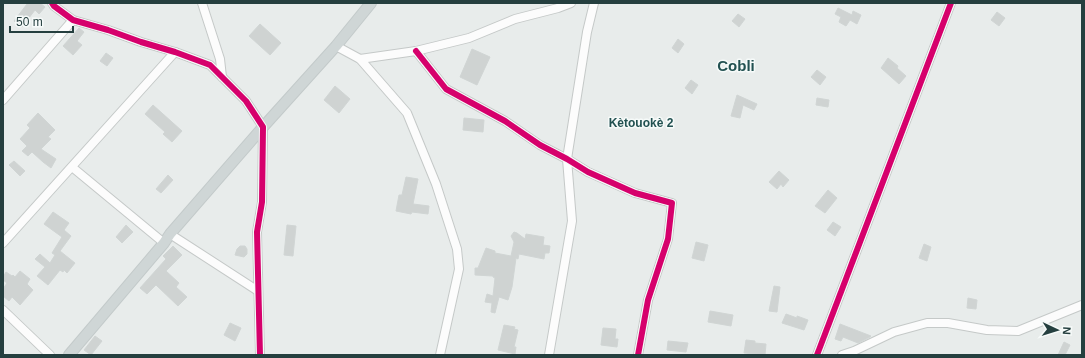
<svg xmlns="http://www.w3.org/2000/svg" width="1085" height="358" font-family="Arial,sans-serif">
<rect width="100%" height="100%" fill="#e8eceb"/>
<g fill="#cfd3d2" stroke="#d0d5d4">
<path d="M26,3H40L45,7L39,14L35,10L22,27L14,21L27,4Z"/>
<path d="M838,8L852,15L853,11L861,15L857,24L850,20L846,26L839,22L841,17L835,14Z"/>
<path d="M997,12L1005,18L999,26L991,20Z"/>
<path d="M738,14L745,19L739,27L732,21Z"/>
<path d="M260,24L281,43L270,55L249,36Z"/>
<path d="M79,28L84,32L77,41L82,45L73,55L63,46Z"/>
<path d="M678,39L684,44L678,53L672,48Z"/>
<path d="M472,49L490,57L477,85L460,77Z"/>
<path d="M106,53L113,58L107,66L100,61Z"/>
<path d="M888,58L898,66L897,68L906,76L899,84L881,68Z"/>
<path d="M817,70L826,77L820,85L811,77Z"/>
<path d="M691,80L698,85L692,94L685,88Z"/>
<path d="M335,86L350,99L339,113L324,100Z"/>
<path d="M737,95L757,104L754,110L743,105L740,118L731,116Z"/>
<path d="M817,98L829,100L828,107L816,105Z"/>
<path d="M153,105L182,131L172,142L163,134L165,132L145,114Z"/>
<path d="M38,113L55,130L48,137L51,139L41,149L56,159L51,168L43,162L32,152L28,156L22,151L27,146L20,139L30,128L27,125Z"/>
<path d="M464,118L484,120L483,132L463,130Z"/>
<path d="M14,161L25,171L20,176L9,165Z"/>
<path d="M779,171L789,180L783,187L781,184L777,189L769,182Z"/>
<path d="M168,175L173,180L161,193L156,189Z"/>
<path d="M406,177L418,179L413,204L429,206L428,214L412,212L411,214L396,211L399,195H402Z"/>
<path d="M828,190L837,198L825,213L815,206Z"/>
<path d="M53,212L69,223L64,230L71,236L60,251L75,263L67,273L64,270L63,272L60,270L48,285L37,276L45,267L35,259L40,254L50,263L55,255L52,253L62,237L44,224Z"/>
<path d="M833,222L841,227L835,236L827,230Z"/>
<path d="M126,225L133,232L122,243L116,237Z"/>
<path d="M287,225L296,226L293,256L284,255Z"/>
<path d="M514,232L517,233L525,239L526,234L544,237L543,245L550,246L549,253H545L544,259L519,254L518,259L516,258L512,287L508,300L499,297L495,313L491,312L492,303L485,302L487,294L493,296L495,278L493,277V276L475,275V268H478L486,248L495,251V253L511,256L514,242L511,236Z"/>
<path d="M696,242L708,245L704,261L692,258Z"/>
<path d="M924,244L931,247L927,261L919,258Z"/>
<path d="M173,246L182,255L166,271L179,283L176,287L187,297L178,306L156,285L147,294L140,288L166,259L163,256Z"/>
<path d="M240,246H245L247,249V254L244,257L235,255L237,249Z"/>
<path d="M20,271L30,279L27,284L33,290L20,305L12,297L9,301L3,296V289L7,283L3,280V277L6,272L12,276L13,275L15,277Z"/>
<path d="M774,286L780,287L777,312L769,311Z"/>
<path d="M968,298L977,300L976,309L967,308Z"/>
<path d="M710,311L733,315L731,326L708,322Z"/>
<path d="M786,314L797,318V316L808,320L804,330L782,323Z"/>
<path d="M230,323L241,328L235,341L224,335Z"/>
<path d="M840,324L871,336L870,337L858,343L843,337L841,341L835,339Z"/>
<path d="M504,325L515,327L514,329L518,330L514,347H516L515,354L498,350Z"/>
<path d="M603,328L616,329L615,339H618L617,347L601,345Z"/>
<path d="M95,336L102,341L91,355L84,350Z"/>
<path d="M746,340L755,341V343L766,344L765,355L744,353Z"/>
<path d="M668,341L688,343L686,352L667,350Z"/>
<path d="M1064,342L1070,345L1065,355H1058Z"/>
</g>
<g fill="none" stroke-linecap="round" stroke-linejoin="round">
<g stroke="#c5c9c8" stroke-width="10">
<g id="minor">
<path d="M52,3L54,6L73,20L108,30L141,42L175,52L210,65L246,101L263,127L262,202L257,232L260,355"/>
<path d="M202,3L220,59L222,77"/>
<path d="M336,46L360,59L407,113L436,184L457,249L459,269L440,355"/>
<path d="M416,51L446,89L505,121L540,145L567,159L588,172L635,193L672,203L668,239L648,300L638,355"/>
<path d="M360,59L416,51L469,38L515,19L558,8L571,3"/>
<path d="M3,100L73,20"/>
<path d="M72,167L164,243"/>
<path d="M170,234L258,291"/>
<path d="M3,243L175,52"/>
<path d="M3,310L50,355"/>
<path d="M549,355L572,221L567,159L587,32L594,3"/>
<path d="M817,355L951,3"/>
<path d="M842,355L854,351L894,332L927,323H948L987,330L1018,331L1082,305"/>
</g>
</g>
<g stroke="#c3caca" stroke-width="12">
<path id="major" d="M69,355L164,243L170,234L263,127L336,46L371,3"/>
</g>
<use href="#minor" stroke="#fcfcfc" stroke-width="8"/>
<use href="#major" stroke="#cfd6d6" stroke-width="10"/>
<g stroke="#f6faf9" stroke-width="8">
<g id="cycleway">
<path d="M52,3L54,6L73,20L108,30L141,42L175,52L210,65L246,101L263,127L262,202L257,232L260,355"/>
<path d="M416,51L446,89L505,121L540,145L567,159L588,172L635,193L672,203L668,239L648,300L638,355"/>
<path d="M817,355L951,3"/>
</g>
</g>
<use href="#cycleway" stroke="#d6006c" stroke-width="6"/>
</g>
<g text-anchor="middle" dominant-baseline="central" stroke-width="3" stroke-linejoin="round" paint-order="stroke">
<g font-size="12" font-weight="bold" fill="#225151" stroke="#f6faf9">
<text x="641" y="123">Kètouokè 2</text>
</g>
<g font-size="15" font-weight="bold" fill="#225151" stroke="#f6faf9">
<text x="736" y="65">Cobli</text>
</g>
</g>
<rect width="1085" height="358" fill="none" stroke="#253f3f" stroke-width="8"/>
<g transform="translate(1057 330) rotate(94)" stroke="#f6faf9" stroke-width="3" paint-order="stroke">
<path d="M0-3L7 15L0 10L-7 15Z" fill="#253f3f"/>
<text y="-6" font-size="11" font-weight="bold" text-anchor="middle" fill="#253f3f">N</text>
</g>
<path d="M10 26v6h63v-6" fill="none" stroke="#253f3f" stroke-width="2"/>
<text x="16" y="26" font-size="12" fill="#253f3f" stroke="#f6faf9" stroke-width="3" paint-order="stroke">50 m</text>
</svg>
